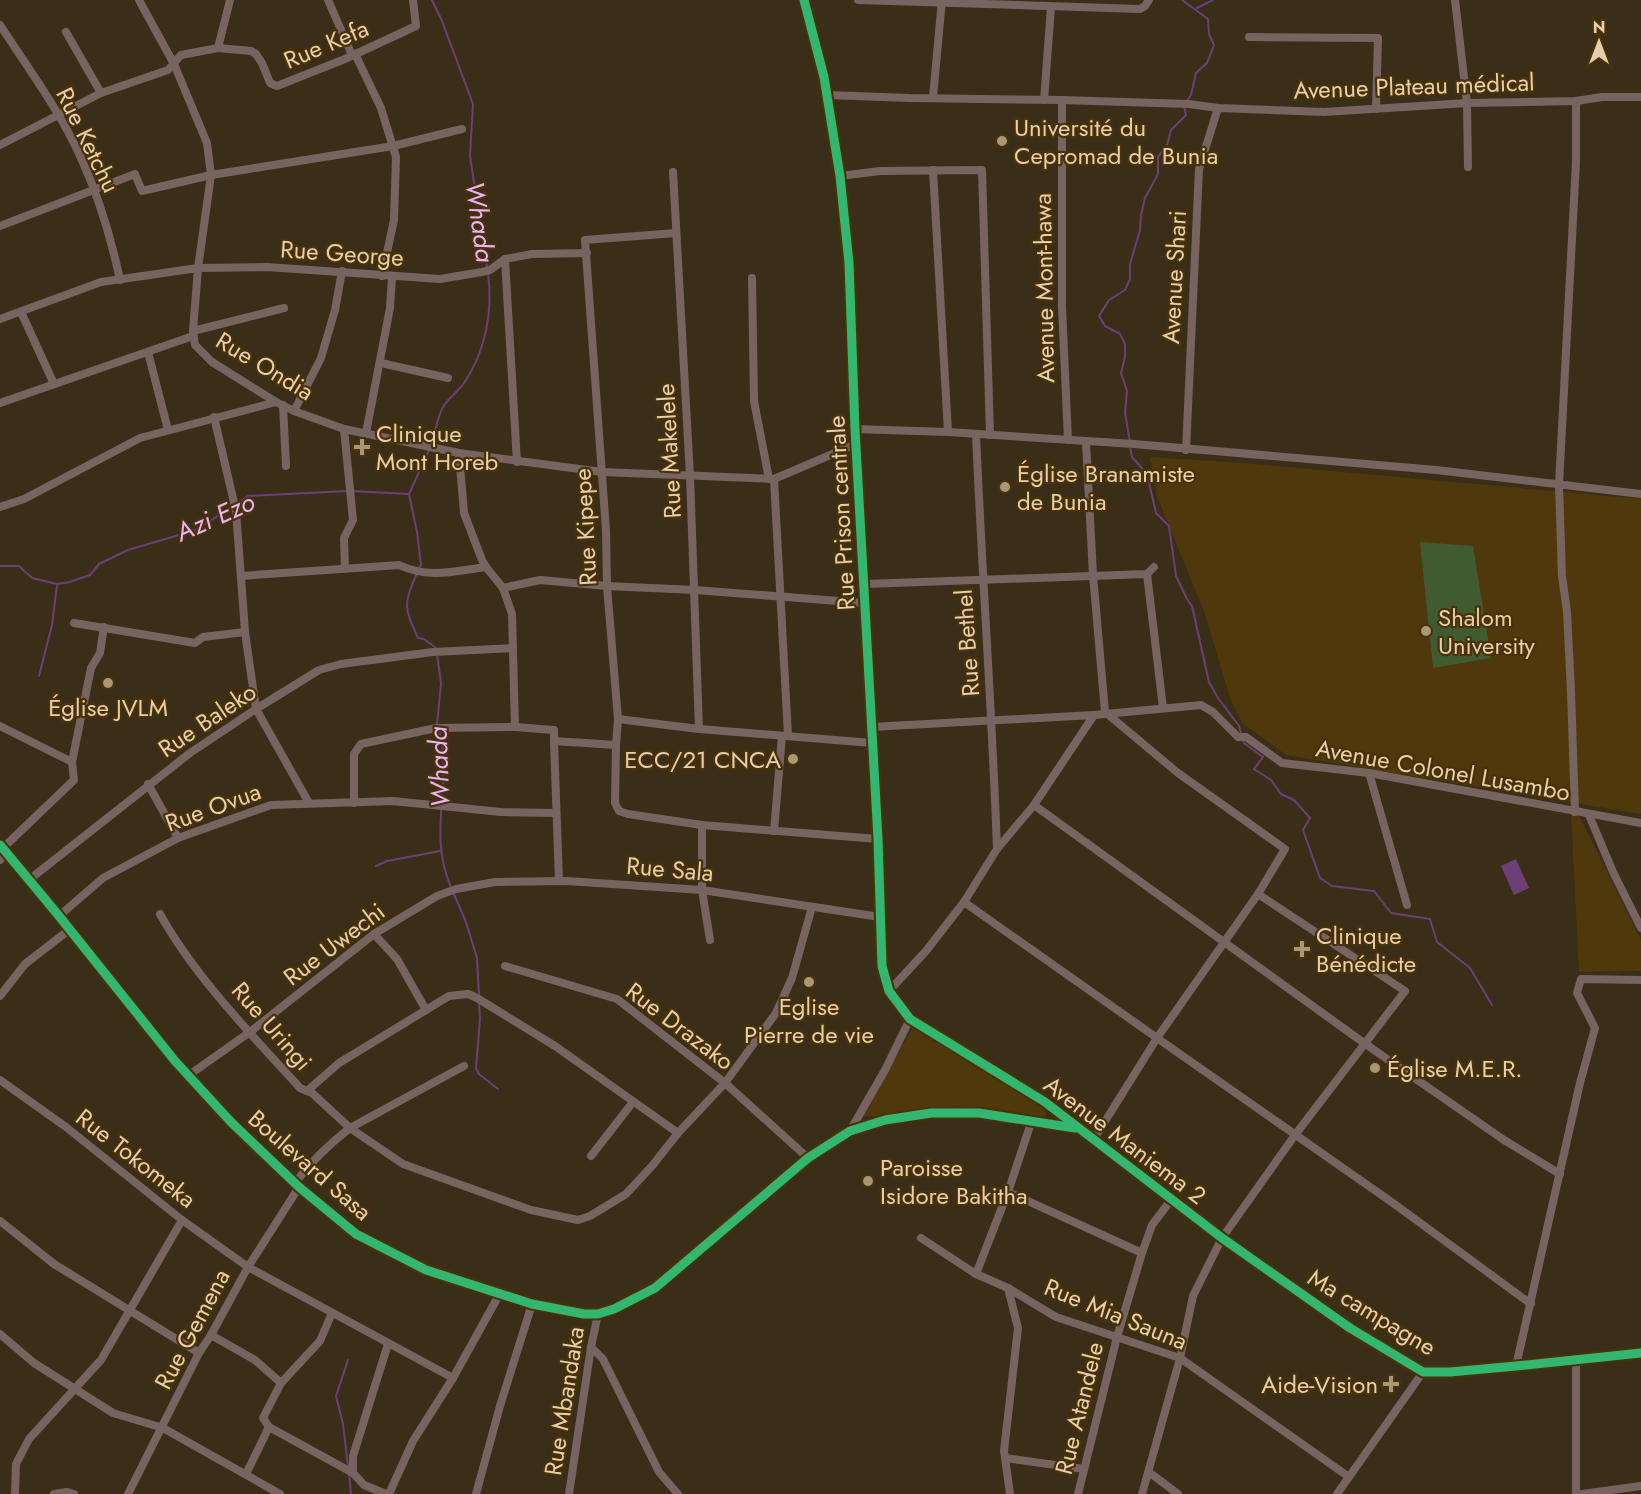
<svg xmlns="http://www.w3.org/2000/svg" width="1641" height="1494" font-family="Jost,sans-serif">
<rect width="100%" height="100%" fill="#3a2e18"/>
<g fill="#4f380c">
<path d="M1150,457L1243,463L1641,499V814L1286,755L1242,723L1230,698L1205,614L1157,496Z"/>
<path d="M1571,813L1578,814L1641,940V971L1579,972Z"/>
<path d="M914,1026L1044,1104L1046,1117L957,1106L886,1116H861Z"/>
</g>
<path fill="#415b31" d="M1420,542L1473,546L1491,658L1433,668Z"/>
<path fill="#6c3f78" d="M1516,859L1529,888L1514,895L1501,866Z"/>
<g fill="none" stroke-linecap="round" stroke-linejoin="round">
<g stroke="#6c3f78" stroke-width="2">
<path d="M432,0L442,21L473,104L470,156L487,267"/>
<path d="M1182,0L1208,19L1209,34L1214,45L1207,63L1196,73L1191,95L1187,101"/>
<path d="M1197,8L1213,0"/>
<path d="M433,438C436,428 438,416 443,407C448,398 458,392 464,383C486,351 493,310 488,273"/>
<path d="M1130,442L1125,413L1127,391L1121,373L1125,357V344L1120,334L1105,326L1099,316L1109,300L1125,290L1130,279V264L1140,230L1141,215L1145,198L1158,174V157L1167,145L1171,130L1186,115L1184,106"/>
<path d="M1130,447L1132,457L1147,474L1156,513L1169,526L1176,576L1187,599L1192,606L1209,682L1218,698L1239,726L1241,733"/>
<path d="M352,491L409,494"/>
<path d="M238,503L248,496L347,491"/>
<path d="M0,566H19L32,578L57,584L70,582L90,575L99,564L128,550L196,530L233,506"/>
<path d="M419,568L421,565L417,532L409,494L429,450"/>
<path d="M417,573C403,605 404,607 418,638L424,639L436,648"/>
<path d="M437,654L441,683L437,725"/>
<path d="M39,676L52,625L57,585"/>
<path d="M439,730C453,784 427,833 451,887"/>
<path d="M1243,739L1244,743L1263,757L1254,769L1271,780L1281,794L1294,800L1310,818L1303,830L1320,878L1332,886L1374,891L1391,913L1430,919L1437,942L1470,968L1492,1005"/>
<path d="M376,866L387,861L440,851"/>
<path d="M453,892L466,922L477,958L479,996"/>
<path d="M479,1002L480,1019L476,1068L479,1074L498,1089"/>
<path d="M348,1467L343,1424L336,1396L348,1360"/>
<path d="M349,1473L351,1494"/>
</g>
<g stroke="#776461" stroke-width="8">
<path d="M139,0L174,64L207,143L211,175L198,268L193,331L195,345L212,362L276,402L294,411L344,429L459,453L602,472L774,479L856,444"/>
<path d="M328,0L352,55"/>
<path d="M804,0L824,77L840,176L849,263L855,429L878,839L882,966L889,991L910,1019L1045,1102L1222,1238L1350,1328L1423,1372H1450L1516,1366L1641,1353"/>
<path d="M858,0L1140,9L1145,6L1149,0"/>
<path d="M1455,0L1467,103L1468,167"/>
<path d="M0,25C28,68 60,111 81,158C99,197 111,238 120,280"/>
<path d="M66,32L101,93"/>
<path d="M1249,37L1378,38L1376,109"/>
<path d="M218,48L230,0"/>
<path d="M355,54L381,108L396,157L394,220L382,276"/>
<path d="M827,95L910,98L1062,100L1189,104L1218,108L1324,112L1467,103L1576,101L1602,97H1641"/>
<path d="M933,97L942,0"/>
<path d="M1044,100L1051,7"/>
<path d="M1062,100V307L1068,440"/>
<path d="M0,145L101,93L168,70L181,55L218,48L251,51L256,54L262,63L270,83L277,86L345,59L416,26L413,0"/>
<path d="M933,170L948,432"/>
<path d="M673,172L690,476L699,729"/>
<path d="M840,176L880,171L982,170L990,435"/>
<path d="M0,226L135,174L142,191L211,175L393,146L462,129"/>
<path d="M676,233L585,240L606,530L607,586L618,719L616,745L615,803L619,811L628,814L702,825L878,839"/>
<path d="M505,259L517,462"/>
<path d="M752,278L754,401L769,479"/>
<path d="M21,312L54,384"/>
<path d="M0,319L101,282L198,268L267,267L440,279L482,272L490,270L505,259L532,254L587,253"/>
<path d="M193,331L284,308"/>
<path d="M148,352L168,430"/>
<path d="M381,363L448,378"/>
<path d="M0,403L193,336"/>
<path d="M283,405L286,466"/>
<path d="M294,411L321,358L335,310L342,271"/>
<path d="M214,417L236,511L245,632L256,709L309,803"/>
<path d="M344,429L353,520L344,538L345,569"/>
<path d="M855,429L948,432L1134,444L1436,470L1641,494"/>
<path d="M366,433L390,308L392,277"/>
<path d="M976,434C982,573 992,711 997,849"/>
<path d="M1086,442L1093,575L1105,712"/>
<path d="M1186,450L1199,169L1218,108"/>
<path d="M459,453L464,513L482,560L486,567L503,588L512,614L515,727"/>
<path d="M774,479L788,735"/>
<path d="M0,507L24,499L140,438L276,402"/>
<path d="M1147,574L1163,708"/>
<path d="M241,576L399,565C429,579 454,571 486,567"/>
<path d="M865,584L1147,574L1154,567"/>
<path d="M503,588L540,580L607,586L695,590L865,603"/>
<path d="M74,623L195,643L203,637L245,632"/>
<path d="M1105,712L1178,773L1285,849L1258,894L1157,1038L1393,1203L1531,1304"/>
<path d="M618,719L699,729L872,743"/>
<path d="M0,726L72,762"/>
<path d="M871,727L1094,715"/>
<path d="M554,741L559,881"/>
<path d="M1369,773L1407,905"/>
<path d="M148,784L178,838"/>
<path d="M354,803V754L361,744L436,728L515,727L554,730V741L616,745"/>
<path d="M1034,805L1364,1043L1504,1140L1560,1174"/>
<path d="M1575,812L1571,691L1567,612L1562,576L1559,485L1576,162V101"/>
<path d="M1589,815L1613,872L1641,928"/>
<path d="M702,825V890L710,940"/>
<path d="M774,831L782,736"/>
<path d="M0,845L59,916L175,1061L231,1122L299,1187L356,1234L426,1270L532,1304L584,1314H598L614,1309L655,1288L808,1158L850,1131L885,1120L931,1113H979L1075,1128"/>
<path d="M3,848L74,780L72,762L91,668L100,653L104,627"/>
<path d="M0,860L8,853"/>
<path d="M30,879L190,753L256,709L319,670L341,664L433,652L513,648"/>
<path d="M964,902L1157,1038L1094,1139"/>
<path d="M160,914C195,977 252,1035 300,1088L312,1093L350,1128L403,1164L531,1210L578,1220L590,1216L626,1194L652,1166L678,1133L725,1083L776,1013L792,978L812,907"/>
<path d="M59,916L103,878L178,838L271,805L393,801L501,812L556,813"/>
<path d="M374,934L397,959L426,1010"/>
<path d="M505,966L617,999L725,1083L808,1158"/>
<path d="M889,991L926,951L964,902L997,849L1034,805L1094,715L1201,705L1213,712L1238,737H1246L1282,763L1369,773L1641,823"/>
<path d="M0,996L25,964L69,930"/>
<path d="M189,1075L250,1032L374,934L437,896L456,889L495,882L567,881L702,890L880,917"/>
<path d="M0,1080L66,1127L182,1220L248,1267L453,1378"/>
<path d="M307,1091L339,1063L449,996L468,994L477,998L555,1046L678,1133"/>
<path d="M850,1131L885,1070L910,1019"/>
<path d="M591,1156L633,1102"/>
<path d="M295,1183C311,1162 329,1144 350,1128L464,1066"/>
<path d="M1008,1192L1142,1253"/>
<path d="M0,1221L54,1264L199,1353"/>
<path d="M921,1238L976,1274L1008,1288L1056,1317L1180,1358L1349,1477"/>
<path d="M976,1274L1008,1192L1032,1120"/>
<path d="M1008,1288L1018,1328L1004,1451L1010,1494"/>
<path d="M332,1313L320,1341L281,1383L263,1418L269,1427L353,1473"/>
<path d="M0,1334L34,1363L113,1413L163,1428L280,1494"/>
<path d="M211,1335L255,1360L281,1383"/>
<path d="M591,1347L603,1359L659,1472L678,1494"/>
<path d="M1576,1361V1494"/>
<path d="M1516,1366L1580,1083L1595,1028L1577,993L1581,979L1641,980"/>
<path d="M1005,1458L1084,1469"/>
<path d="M1150,1473L1178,1494"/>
<path d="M246,1474L269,1427"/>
<path d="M15,1494L16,1464L29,1439L101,1360L182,1220"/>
<path d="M54,1494L67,1492L74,1494"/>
<path d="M128,1494L199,1353L211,1335L248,1267L299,1187"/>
<path d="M386,1494L364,1485L353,1473V1456L388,1344"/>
<path d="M389,1494L413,1441L453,1378L499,1295"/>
<path d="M476,1494L500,1406L532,1304"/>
<path d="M569,1494L591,1347L598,1314"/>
<path d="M1078,1494L1117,1337L1142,1253L1152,1225L1171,1200"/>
<path d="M1142,1494L1180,1358L1193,1296L1222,1238L1295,1135L1405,991L1258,894"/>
<path d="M1337,1494L1423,1372"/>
<path d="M1582,1494L1641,1486"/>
</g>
<g stroke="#493209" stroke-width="13">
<g id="cycleway">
<path d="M804,0L824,77L840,176L849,263L855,429L878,839L882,966L889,991L910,1019L1045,1102L1222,1238L1350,1328L1423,1372H1450L1516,1366L1641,1353"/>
<path d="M0,845L59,916L175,1061L231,1122L299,1187L356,1234L426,1270L532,1304L584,1314H598L614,1309L655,1288L808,1158L850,1131L885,1120L931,1113H979L1075,1128"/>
</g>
</g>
<use href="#cycleway" stroke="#33b770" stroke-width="9"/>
</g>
<g fill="#aa9778" stroke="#493209" stroke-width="2">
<circle cx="1002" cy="141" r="6"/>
<path d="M359 438h6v6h6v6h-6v6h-6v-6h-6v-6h6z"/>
<circle cx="1005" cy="487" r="6"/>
<circle cx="1426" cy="631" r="6"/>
<circle cx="108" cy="683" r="6"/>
<circle cx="793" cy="759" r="6"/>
<path d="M1299 940h6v6h6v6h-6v6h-6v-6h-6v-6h6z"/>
<circle cx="809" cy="982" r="6"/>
<circle cx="1375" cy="1068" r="6"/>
<circle cx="868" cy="1181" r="6"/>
<path d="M1388 1375h6v6h6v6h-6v6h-6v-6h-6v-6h6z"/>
</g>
<g text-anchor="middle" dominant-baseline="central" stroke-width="4.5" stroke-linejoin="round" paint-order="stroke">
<g font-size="24" fill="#e6cfac" stroke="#493209">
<text transform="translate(326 44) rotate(-23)">Rue Kefa</text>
<text transform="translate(1414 86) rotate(-2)">Avenue Plateau médical</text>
<text transform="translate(88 140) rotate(64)">Rue Ketchu</text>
<text transform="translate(342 253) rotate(4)">Rue George</text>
<text transform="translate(1174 277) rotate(-87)">Avenue Shari</text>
<text transform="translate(1044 288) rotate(-91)">Avenue Mont-hawa</text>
<text transform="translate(265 366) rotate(31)">Rue Ondia</text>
<text transform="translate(669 451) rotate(-93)">Rue Makelele</text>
<text transform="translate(841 513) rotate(-93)">Rue Prison centrale</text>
<text transform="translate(585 527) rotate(-93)">Rue Kipepe</text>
<text transform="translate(967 643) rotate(-94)">Rue Bethel</text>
<text transform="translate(207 720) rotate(-34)">Rue Baleko</text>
<text transform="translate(1443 770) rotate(10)">Avenue Colonel Lusambo</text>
<text transform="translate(213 807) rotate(-20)">Rue Ovua</text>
<text transform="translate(670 869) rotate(5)">Rue Sala</text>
<text transform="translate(334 944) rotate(-37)">Rue Uwechi</text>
<text transform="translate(272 1026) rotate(49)">Rue Uringi</text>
<text transform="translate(680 1026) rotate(37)">Rue Drazako</text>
<text transform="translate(1125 1140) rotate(37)">Avenue Maniema 2</text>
<text transform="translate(136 1158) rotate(38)">Rue Tokomeka</text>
<text transform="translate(310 1165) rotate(41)">Boulevard Sasa</text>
<text transform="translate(1372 1312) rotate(31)">Ma campagne</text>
<text transform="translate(1116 1314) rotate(22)">Rue Mia Sauna</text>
<text transform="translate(192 1329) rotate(-62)">Rue Gemena</text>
<text transform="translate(564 1401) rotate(-81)">Rue Mbandaka</text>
<text transform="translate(1079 1408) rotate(-76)">Rue Atandele</text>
</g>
<g font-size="24" fill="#e6cfac" stroke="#493209" text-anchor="start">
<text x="1014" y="127">Université du<tspan x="1014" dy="28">Cepromad de Bunia</tspan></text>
<text x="376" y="433">Clinique<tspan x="376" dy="28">Mont Horeb</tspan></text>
<text x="1017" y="473">Église Branamiste<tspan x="1017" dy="28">de Bunia</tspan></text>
<text x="1438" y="617">Shalom<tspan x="1438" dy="28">University</tspan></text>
<text x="108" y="707" text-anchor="middle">Église JVLM</text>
<text x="781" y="759" text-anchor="end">ECC/21 CNCA</text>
<text x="1316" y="935">Clinique<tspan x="1316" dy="28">Bénédicte</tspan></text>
<text x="809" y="1006" text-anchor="middle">Eglise<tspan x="809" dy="28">Pierre de vie</tspan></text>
<text x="1387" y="1068">Église M.E.R.</text>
<text x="880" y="1167">Paroisse<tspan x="880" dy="28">Isidore Bakitha</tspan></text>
<text x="1378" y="1384" text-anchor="end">Aide-Vision</text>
</g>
<g font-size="26" font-style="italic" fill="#e9b3fc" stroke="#493209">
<text transform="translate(480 222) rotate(82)">Whada</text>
<text transform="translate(215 517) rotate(-24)">Azi Ezo</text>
<text transform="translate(439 767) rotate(-92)">Whada</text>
</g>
</g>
<g transform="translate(1599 42)" stroke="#493209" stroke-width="4.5" paint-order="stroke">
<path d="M0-4.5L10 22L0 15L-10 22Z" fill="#e6cfac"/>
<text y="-9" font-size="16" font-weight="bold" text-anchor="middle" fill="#e6cfac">N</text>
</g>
</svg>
